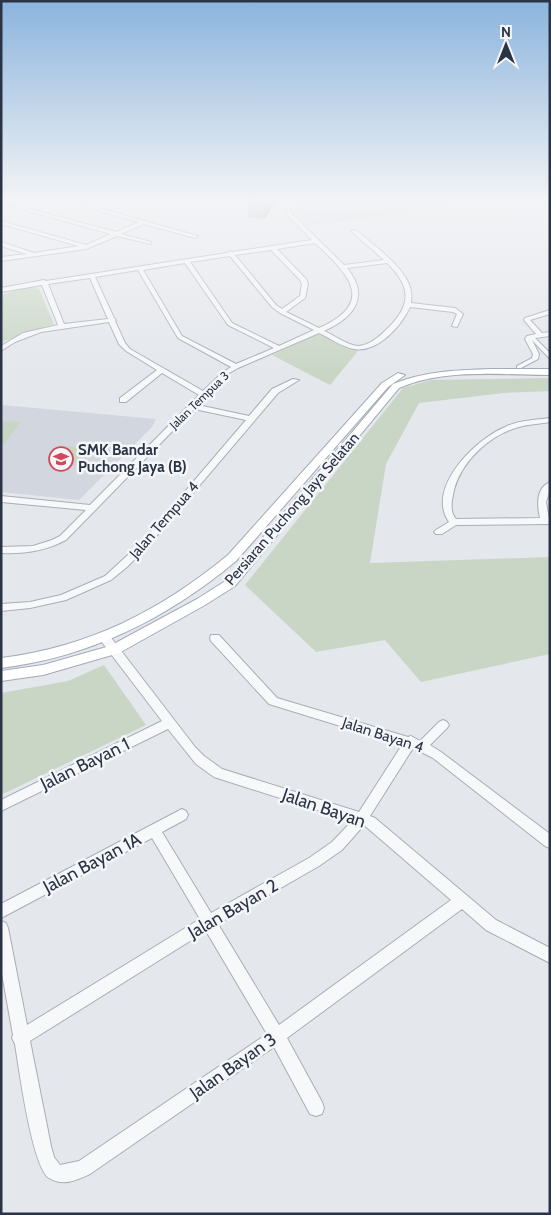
<svg xmlns="http://www.w3.org/2000/svg" width="551" height="1215" font-family="Cabin,sans-serif">
<rect width="100%" height="100%" fill="#e4e7ec"/>
<g fill="#d2d6de">
<path d="M299,200L447,201L453,207L307,226L295,211Z"/>
<path d="M1,405L24,407L156,419L152,427L79,500L1,492Z"/>
</g>
<g fill="#c9d6c5">
<path d="M28,287L39,289L54,324L1,342V295Z"/>
<path d="M318,334L358,351L330,385L272,355Z"/>
<path d="M550,378V391L504,393L419,403L386,464L370,563L550,557V654L421,682L385,640L316,652L245,585L403,388L431,380Z"/>
<path d="M1,421L21,422L1,448Z"/>
<path d="M58,445L93,449L83,466L47,462Z"/>
<path d="M104,665L146,725L1,795V693L68,681Z"/>
</g>
<g fill="none" stroke-linecap="round" stroke-linejoin="round">
<g stroke="#a9aeb7" stroke-width="2">
<g id="minor">
<path d="M60,200H69L198,236L195,238L144,224L121,234L151,242V244L117,236L86,249L1,261V257L27,254L1,246V242L34,253L79,246L1,224V221L86,245L111,234L7,205V203L116,232L139,222Z"/>
<path d="M289,200H294L290,210L293,215L344,265L384,260L351,231L356,230C373,245 407,268 411,291C412,295 411,300 411,303L455,308L463,314L457,327L452,326L457,314L453,312L410,307C401,326 378,353 354,349C342,347 330,338 319,333L238,368L226,375L198,405L249,416L272,389L293,379L299,380L278,393L148,546L127,567L111,580L66,600L30,608L1,611V604L30,602L61,595L105,576L142,542L246,420L194,409L66,540C45,551 25,554 1,553V547L33,546L52,540L60,536L86,510L1,502V496L90,505L199,395L162,373L126,402H120V398L157,370L126,351L119,344L109,322L41,332L15,342L1,351V346L23,333L58,325L42,285L1,292V288L44,280L46,281L227,253L230,251L232,252L312,240L289,217L286,210ZM315,243C347,273 378,302 319,328L286,312L305,298L308,284L306,279L277,249ZM271,250L300,280L302,284L300,296L282,309L276,305L235,255ZM230,256L272,307L280,313L314,330L279,346L232,323L190,262ZM185,263L228,325L274,348L236,364L182,336L143,270ZM387,263C413,288 411,307 385,331C379,337 369,345 359,346C348,346 334,335 324,331C353,318 371,297 347,268ZM138,270L178,338L231,367L222,373L203,391L130,349L125,343L115,321L116,320L114,318L95,277ZM90,278L108,319L64,324L48,284Z"/>
<path d="M550,310V314L530,320L542,333L550,332V336L535,338L550,353V359L532,340L539,354L538,359L521,368H517V366L532,358L533,354L525,339L527,336L536,334L524,320L525,318Z"/>
<path d="M550,418V422C539,424 529,424 519,427C490,435 462,460 454,490C452,500 449,511 456,519L540,518C537,505 536,488 550,482V490L546,502L550,524L456,525L442,534H436L434,532L436,530L449,522C425,488 476,439 505,427C519,420 535,420 550,418Z"/>
<path d="M105,634L109,635L195,747L204,756L222,769L359,812L402,745L269,704L211,641L210,638L211,635H219L277,698L408,737L411,736L420,741L439,722L443,720L447,722L449,725L447,728L430,745L441,752L550,834V848L545,846L433,758L413,748L370,816L375,818L496,920L550,948V963L486,930L462,909L287,1038L322,1102L324,1108L322,1114L316,1116L310,1114L274,1047L90,1174C77,1180 63,1187 49,1178C32,1167 19,1068 15,1044L12,1038L13,1035L1,968V921L6,923L8,928L27,1025L200,919L152,838L1,918V904L182,809L186,811L188,815L186,819L162,832L211,913L309,858L332,842L352,821L214,777L196,764L168,729L1,811V800L162,721L101,641L100,638L101,635ZM364,825L451,900L279,1025L218,924L319,866L342,850ZM206,931L267,1034L79,1161L60,1165L54,1157L51,1146L30,1041Z"/>
</g>
</g>
<g stroke="#a3abb8" stroke-width="2">
<g id="major">
<path d="M492,369H550V375C501,375 445,368 399,388L235,586L205,605L119,653L43,675L1,681V671L43,665L110,646L197,599L227,580L393,384C425,371 458,370 492,369Z"/>
<path d="M398,373L405,375L388,387L236,561C168,618 90,657 1,668V658C89,647 160,611 228,555L382,383Z"/>
</g>
</g>
<use href="#minor" fill="#f7f8fa" fill-rule="evenodd"/>
<use href="#major" fill="#fff" fill-rule="evenodd"/>
</g>
<path fill="#a1a5ae" d="M248,200H276L265,219L248,217Z"/>
<path fill="#83868d" d="M265,200H276L265,219Z"/>
<linearGradient id="sky" x2="0" y2="1"><stop stop-color="#8bb4dd"/><stop offset="0.54" stop-color="#f3f4f6"/><stop offset="1" stop-color="#f3f4f6" stop-opacity="0"/></linearGradient>
<rect width="551" height="371" fill="url(#sky)"/>
<defs>
<g id="school-ring" transform="scale(1.25)"><circle r="9.5" fill="#f4f6f9" stroke="#d1495b" stroke-width="1.5"/><path d="M0-5L7-2L0 1L-7-2ZM-4 1L0 2.5L4 1V4Q0 6-4 4Z" fill="#d1495b"/></g>
</defs>
<g fill-rule="evenodd">
<use href="#school-ring" x="61" y="459"/>
</g>
<g text-anchor="middle" dominant-baseline="central" stroke-width="5" stroke-linejoin="round" paint-order="stroke">
<g font-size="12" fill="#2b3445" stroke="#f4f6f9">
<text transform="translate(199 400) rotate(-44)">Jalan Tempua 3</text>
</g>
<g font-size="15" font-weight="bold" fill="#2b3445" stroke="#f4f6f9" text-anchor="start">
<text x="78" y="450">SMK Bandar<tspan x="78" dy="17">Puchong Jaya (B)</tspan></text>
</g>
<g font-size="15" fill="#2b3445" stroke="#f4f6f9">
<text transform="translate(292 509) rotate(-49)">Persiaran Puchong Jaya Selatan</text>
<text transform="translate(164 520) rotate(-49)">Jalan Tempua 4</text>
<text transform="translate(383 735) rotate(18)">Jalan Bayan 4</text>
</g>
<g font-size="18" fill="#2b3445" stroke="#f4f6f9">
<text transform="translate(85 764) rotate(-26)">Jalan Bayan 1</text>
<text transform="translate(324 808) rotate(19)">Jalan Bayan</text>
<text transform="translate(92 863) rotate(-28)">Jalan Bayan 1A</text>
<text transform="translate(233 909) rotate(-30)">Jalan Bayan 2</text>
<text transform="translate(233 1066) rotate(-35)">Jalan Bayan 3</text>
</g>
</g>
<rect width="551" height="1215" fill="none" stroke="#2b3445" stroke-width="5"/>
<g transform="translate(506 45)" stroke="#f4f6f9" stroke-width="4" paint-order="stroke">
<path d="M0-4L9 19L0 12L-9 19Z" fill="#2b3445"/>
<text y="-8" font-size="14" font-weight="bold" text-anchor="middle" fill="#2b3445">N</text>
</g>
</svg>
